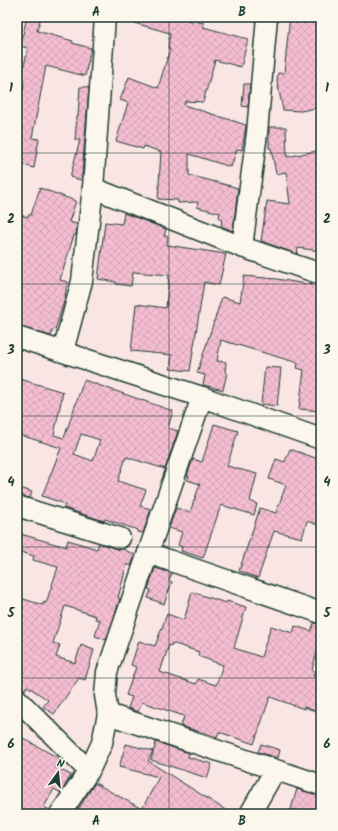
<svg xmlns="http://www.w3.org/2000/svg" width="338" height="831" font-family="Kalam,sans-serif">
<defs>
<pattern id="building-cross-hatch" width="8" height="8" patternUnits="userSpaceOnUse"><rect width="8" height="8" fill="#f5bdd2"/><path d="M0 0l8 8M0 8l8-8" fill="none" stroke="#d2a3b5"/></pattern>
</defs>
<rect width="100%" height="100%" fill="#f9e6e4"/>
<filter id="ink" filterUnits="userSpaceOnUse"><feTurbulence type="fractalNoise" baseFrequency=".025" numOctaves="2"/><feDisplacementMap in="SourceGraphic" scale="8" xChannelSelector="R" yChannelSelector="G"/><feConvolveMatrix kernelMatrix="1 2 1 2 8 2 1 2 1" color-interpolation-filters="sRGB"/></filter>
<g filter="url(#ink)">
<g fill="url(#building-cross-hatch)" stroke="#1f3d34" fill-rule="evenodd">
<path d="M27,17H41L37,31L73,41L72,43L91,48L85,76L46,66L32,138L39,139L34,168L17,163V150L21,129L17,128V122L24,83L20,82L28,48L20,46Z"/>
<path d="M124,17H187V20L204,23L203,27L248,39L241,67L215,60L203,102L185,101L184,105L246,125L242,150L237,149L231,167L189,154V175L238,188L233,231L221,226L222,219L219,218L220,213L197,207L198,202L178,203V200L158,199L161,152L144,146L143,149L116,141L128,103L120,100L129,77L158,88L170,49L168,48L170,33L123,20Z"/>
<path d="M291,17H321V107L301,111L283,110L277,81L278,73H284L289,25Z"/>
<path d="M244,84H250L248,107L242,106Z"/>
<path d="M80,87H89L82,174L81,180L70,177L80,140H75L77,116H78Z"/>
<path d="M269,127H286L287,157L321,150V251L298,248L297,254L261,241L267,201L290,204L286,172L276,174L271,148H269Z"/>
<path d="M40,188L76,201L69,222L77,224L76,235H74L60,280L68,282L65,295H66L55,330L53,329L51,336L17,326V214L28,217V215H31Z"/>
<path d="M124,213L166,229L164,236H168L167,245L226,254L219,285L204,282L190,371L170,369L172,355L131,351L136,304L166,308L169,275L133,272L131,286L116,284V282L98,279L105,222L122,224Z"/>
<path d="M244,276L277,279L312,285V283L321,285V352L319,371H321V411L299,409L304,370L297,368L298,363L221,340L217,361L226,362L225,372L227,373L223,390L203,385L205,375L197,373L222,297L240,302Z"/>
<path d="M265,367L281,368L277,406L261,404Z"/>
<path d="M17,378L63,392L54,435L64,438L84,380L173,411L168,428L178,431L165,469L126,457L118,481L146,490L140,506L151,509L143,533L137,532L138,530L105,519L104,521L64,508L65,504L42,496L61,448L17,434ZM81,434L100,440L93,461L74,454Z"/>
<path d="M214,424L238,431L227,466L257,474L250,501L257,504L254,515L221,505L203,558L181,551L182,547L178,545L182,532L169,528L176,508L190,512L200,484L187,480L189,476H187L193,459L202,462Z"/>
<path d="M290,449L321,460V526L307,521L302,538L274,531L258,578L239,571L260,508L276,513L286,485L269,479L276,459L285,462Z"/>
<path d="M17,487L32,492L30,498L17,495Z"/>
<path d="M17,533L66,547L68,540L97,549L99,543L117,549H123L135,555L131,566L127,564L118,598L120,599L106,640L95,636L100,620L95,619L96,616L65,606L53,643L60,645L56,657L75,663L81,645L94,650L85,680L79,678L54,714L43,707L48,700L27,686L25,690L17,685V597L43,605V602L46,603L58,567L33,560L34,556L17,551Z"/>
<path d="M155,568L172,573L169,581L172,582L164,604L148,598L151,590L148,589Z"/>
<path d="M192,592L226,603L227,601L246,607L234,648L261,657L271,626L293,633L295,626L311,631L314,623L321,624V638L312,670L315,671L313,676L321,679V713L304,707V709L270,697L254,744L219,732L217,737L181,726L184,716L142,702L138,712L128,708L132,697L126,695L136,667L131,665L139,641L155,646L167,614L184,620ZM172,643L199,652L198,656L223,665L216,685L198,679L196,684L160,672L169,645L171,646Z"/>
<path d="M21,737L60,759L55,767L71,775L61,793L54,789L44,807L50,810L49,814H17V745Z"/>
<path d="M156,742L189,753L188,757L212,764L207,778L151,760Z"/>
<path d="M126,744L153,751L148,761L232,814H83L77,811L95,783L142,809L159,777L119,767Z"/>
<path d="M261,744L280,750L278,758L258,752Z"/>
<path d="M297,789L321,796V806L318,814H306L291,809Z"/>
</g>
<g fill="none" stroke-linecap="round" stroke-linejoin="round">
<g stroke="#1f3d34" stroke-width="23">
<g id="minor">
<path d="M93,188L242,247L321,274"/>
<path d="M242,247L257,133L267,17"/>
<path d="M17,337L202,397L321,439"/>
<path d="M63,351L82,281L93,188L105,17"/>
<path d="M202,397L148,553L321,613"/>
<path d="M17,506L120,538"/>
<path d="M17,699L89,771"/>
<path d="M108,714L321,785"/>
<path d="M60,814L89,771L102,743L108,714L105,695L107,672L148,553"/>
<path d="M250,814L275,770"/>
</g>
</g>
<use href="#minor" stroke="#fbf7ec" stroke-width="20"/>
</g>
</g>
<path fill="none" stroke="#1f3d34" stroke-width="1" stroke-opacity="0.55" d="M169,17V814M17,153H321M17,284H321M17,416H321M17,547H321M17,678H321"/>
<rect width="338" height="831" fill="none" stroke="#fbf7ec" stroke-width="44"/>
<g transform="translate(58 773) rotate(15)" stroke="#fbf7ec" stroke-width="3" paint-order="stroke">
<path d="M0-3L7 15L0 10L-7 15Z" fill="#1f3d34"/>
<text y="-6" font-size="11" font-weight="bold" text-anchor="middle" fill="#1f3d34">N</text>
</g>
<rect x="22" y="22" width="294" height="787" fill="none" stroke="#1f3d34" stroke-width="1.5"/>
<g font-size="13" text-anchor="middle" font-weight="bold" fill="#1f3d34">
<text x="96" y="16">A</text>
<text x="242" y="16">B</text>
<text x="11" y="92">1</text>
<text x="327" y="92">1</text>
<text x="11" y="223">2</text>
<text x="327" y="223">2</text>
<text x="11" y="354">3</text>
<text x="327" y="354">3</text>
<text x="11" y="486">4</text>
<text x="327" y="486">4</text>
<text x="11" y="617">5</text>
<text x="327" y="617">5</text>
<text x="11" y="748">6</text>
<text x="327" y="748">6</text>
<text x="96" y="825">A</text>
<text x="242" y="825">B</text>
</g>
</svg>
